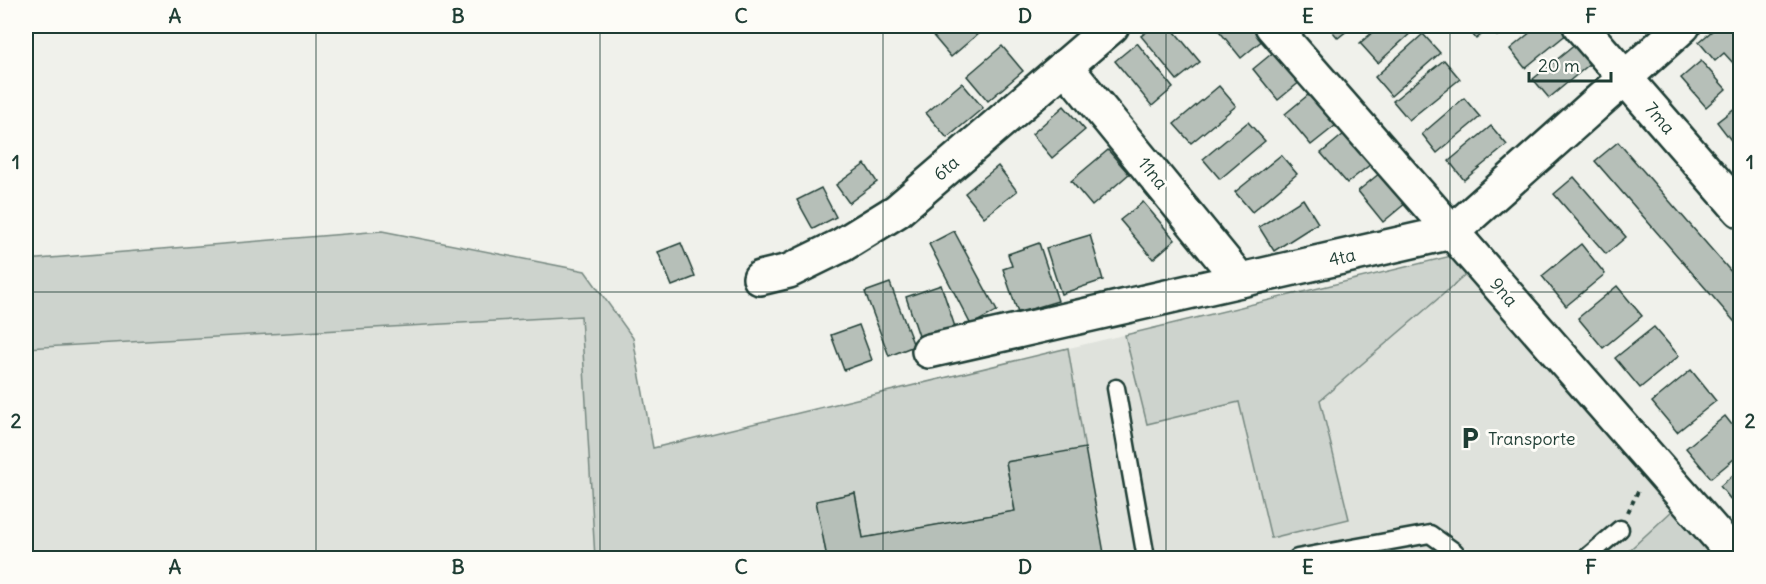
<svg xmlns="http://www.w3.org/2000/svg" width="1766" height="584" font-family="Delius,sans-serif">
<rect width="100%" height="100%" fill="#f0f1eb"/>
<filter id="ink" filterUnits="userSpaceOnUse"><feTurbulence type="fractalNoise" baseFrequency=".0167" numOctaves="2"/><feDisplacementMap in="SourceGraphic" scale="12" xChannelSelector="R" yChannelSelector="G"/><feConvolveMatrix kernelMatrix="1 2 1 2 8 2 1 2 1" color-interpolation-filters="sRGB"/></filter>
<g filter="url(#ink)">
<path fill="#dfe2dc" d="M382,231L585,271L633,338L654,448L1451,256L1468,273L1715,558H26V260Z"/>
<g fill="#cdd3cd" stroke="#768880" stroke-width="1.5">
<path d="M382,231L585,271L633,338L653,448L1068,348L1085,450L1006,462L1015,511L863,538L855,493L817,501L827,558H595L581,316L26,348V260Z"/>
<path d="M1451,256L1468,273L1320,400L1349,519L1271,538L1239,402L1147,424L1125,335Z"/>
<path d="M1673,510L1715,558H1621Z"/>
</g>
<g fill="#b6bfb8" stroke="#1f3d34" stroke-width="1.5">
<path d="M938,26H985L986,27L951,57L930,32Z"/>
<path d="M1056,26H1070L1062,33Z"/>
<path d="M1155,26H1170L1200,62L1177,80L1141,36Z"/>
<path d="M1218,26H1263L1270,34L1241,58L1216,27Z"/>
<path d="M1328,26H1353L1338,38Z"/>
<path d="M1380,26H1410L1414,30L1378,63L1360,43Z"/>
<path d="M1470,26H1510L1497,36L1490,28L1476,39L1467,27Z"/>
<path d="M1538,26H1561L1568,33L1525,68L1510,49Z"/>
<path d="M1718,26H1730L1740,37V58L1734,64L1724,53L1715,61L1699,42Z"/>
<path d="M1423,34L1440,53L1391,96L1375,77Z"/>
<path d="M1137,43L1173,88L1152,106L1115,61Z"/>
<path d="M1576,44L1591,63L1549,98L1533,79Z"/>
<path d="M1002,46L1023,71L988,101L967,76Z"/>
<path d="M1281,46L1307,76L1278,100L1253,69Z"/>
<path d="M1444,60L1460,79L1409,120L1393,101Z"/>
<path d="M1701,61L1726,89L1706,107L1681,78Z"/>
<path d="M962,83L983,108L947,138L926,113Z"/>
<path d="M1219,86L1236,106L1191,143L1174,124Z"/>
<path d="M1314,90L1340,122L1311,145L1285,114Z"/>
<path d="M1464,98L1480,117L1437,153L1422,134Z"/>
<path d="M1740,104V152L1717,122Z"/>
<path d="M1064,106L1085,130L1052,158L1032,134Z"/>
<path d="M1248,122L1265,141L1220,179L1203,159Z"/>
<path d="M1491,126L1507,145L1464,180L1449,161Z"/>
<path d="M1350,129L1376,160L1347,183L1321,153Z"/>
<path d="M1618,142L1740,282V328L1595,161Z"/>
<path d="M1108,150L1129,174L1092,206L1071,181Z"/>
<path d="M1281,155L1297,174L1252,212L1235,192Z"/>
<path d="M865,164L877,182L849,203L836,185Z"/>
<path d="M998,166L1017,191L984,217L965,193Z"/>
<path d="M1386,168L1412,198L1383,222L1358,191Z"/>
<path d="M1574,177L1626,237L1606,254L1554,194Z"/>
<path d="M821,188L836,217L813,229L797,200Z"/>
<path d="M1303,199L1318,223L1274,251L1259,227Z"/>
<path d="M1143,202L1175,240L1153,259L1120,220Z"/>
<path d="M954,231L997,311L971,325L929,244Z"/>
<path d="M1090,235L1103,280L1061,294L1046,248Z"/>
<path d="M681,243L695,277L672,286L658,252Z"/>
<path d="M1039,243L1058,301L1018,313L1003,269L1012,266L1008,254Z"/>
<path d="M1581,244L1605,274L1566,306L1542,276Z"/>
<path d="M890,283L914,346L889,356L865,292Z"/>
<path d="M941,285L957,333L922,345L906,297Z"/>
<path d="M1617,286L1642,316L1603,348L1578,318Z"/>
<path d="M859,325L872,360L844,370L831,335Z"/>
<path d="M1654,327L1679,356L1640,388L1615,358Z"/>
<path d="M1691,370L1716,401L1677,432L1652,402Z"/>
<path d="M1725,416L1740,435V454L1711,478L1686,448Z"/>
<path d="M1085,448L1104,553L1071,558H827L816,501L855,493L863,538L1015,511L1006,462Z"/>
<path d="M1740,469V511L1720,486Z"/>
</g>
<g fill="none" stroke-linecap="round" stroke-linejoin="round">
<g stroke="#1f3d34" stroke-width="21">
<g id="service">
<path d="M1116,388L1146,558"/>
<path d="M1297,558L1430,534L1455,552L1456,558"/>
<path d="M1586,558L1620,529"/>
</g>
</g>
<g stroke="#1f3d34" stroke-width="38">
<g id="minor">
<path d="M1272,26L1737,558"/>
<path d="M1580,26L1740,210"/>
<path d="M1065,66L1240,280"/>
<path d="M760,278L789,271L842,245L897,211L1112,26"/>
<path d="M929,351L1452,232L1683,26"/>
</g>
</g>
<path stroke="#1f3d34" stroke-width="4" stroke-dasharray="4.5 4.5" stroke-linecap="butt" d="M1628,512L1639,489"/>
<use href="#service" stroke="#fdfcf7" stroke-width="16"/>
<use href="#minor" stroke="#fdfcf7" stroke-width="33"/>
</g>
</g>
<path fill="none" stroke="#1f3d34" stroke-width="1.5" stroke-opacity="0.55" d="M316,26V558M600,26V558M883,26V558M1166,26V558M1450,26V558M26,292H1740"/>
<defs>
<g id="parking-bare" transform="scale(1.8)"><path d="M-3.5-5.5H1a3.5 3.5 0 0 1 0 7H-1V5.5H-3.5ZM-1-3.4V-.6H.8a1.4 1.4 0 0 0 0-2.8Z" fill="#1f3d34" stroke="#fdfcf7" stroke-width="2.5" paint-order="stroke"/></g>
</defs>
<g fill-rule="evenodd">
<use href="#parking-bare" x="1470" y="438"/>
</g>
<g text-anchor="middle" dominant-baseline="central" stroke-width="6" stroke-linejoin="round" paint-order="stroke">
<g font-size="18" fill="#1f3d34" stroke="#fdfcf7">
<text transform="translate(1660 118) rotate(49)">7ma</text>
<text transform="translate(946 168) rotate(-41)">6ta</text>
<text transform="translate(1153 173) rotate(51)">11na</text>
<text transform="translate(1342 257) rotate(-13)">4ta</text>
<text transform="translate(1504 292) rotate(49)">9na</text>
</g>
<g font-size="18" fill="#1f3d34" stroke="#fdfcf7" text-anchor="start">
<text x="1488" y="438">Transporte</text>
</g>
</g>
<rect width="1766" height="584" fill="none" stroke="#fdfcf7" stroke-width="66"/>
<path d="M1529 72v9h82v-9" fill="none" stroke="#1f3d34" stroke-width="3"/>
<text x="1538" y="72" font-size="18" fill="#1f3d34" stroke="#fdfcf7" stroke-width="4.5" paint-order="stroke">20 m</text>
<rect x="33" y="33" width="1700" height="518" fill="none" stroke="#1f3d34" stroke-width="2"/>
<g font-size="20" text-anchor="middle" font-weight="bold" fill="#1f3d34">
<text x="175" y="23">A</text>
<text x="458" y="23">B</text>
<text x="741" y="23">C</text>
<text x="1025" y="23">D</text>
<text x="1308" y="23">E</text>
<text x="1591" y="23">F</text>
<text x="16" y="169">1</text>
<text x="1750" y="169">1</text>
<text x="16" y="428">2</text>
<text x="1750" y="428">2</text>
<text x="175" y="574">A</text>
<text x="458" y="574">B</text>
<text x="741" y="574">C</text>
<text x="1025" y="574">D</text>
<text x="1308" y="574">E</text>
<text x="1591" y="574">F</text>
</g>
</svg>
